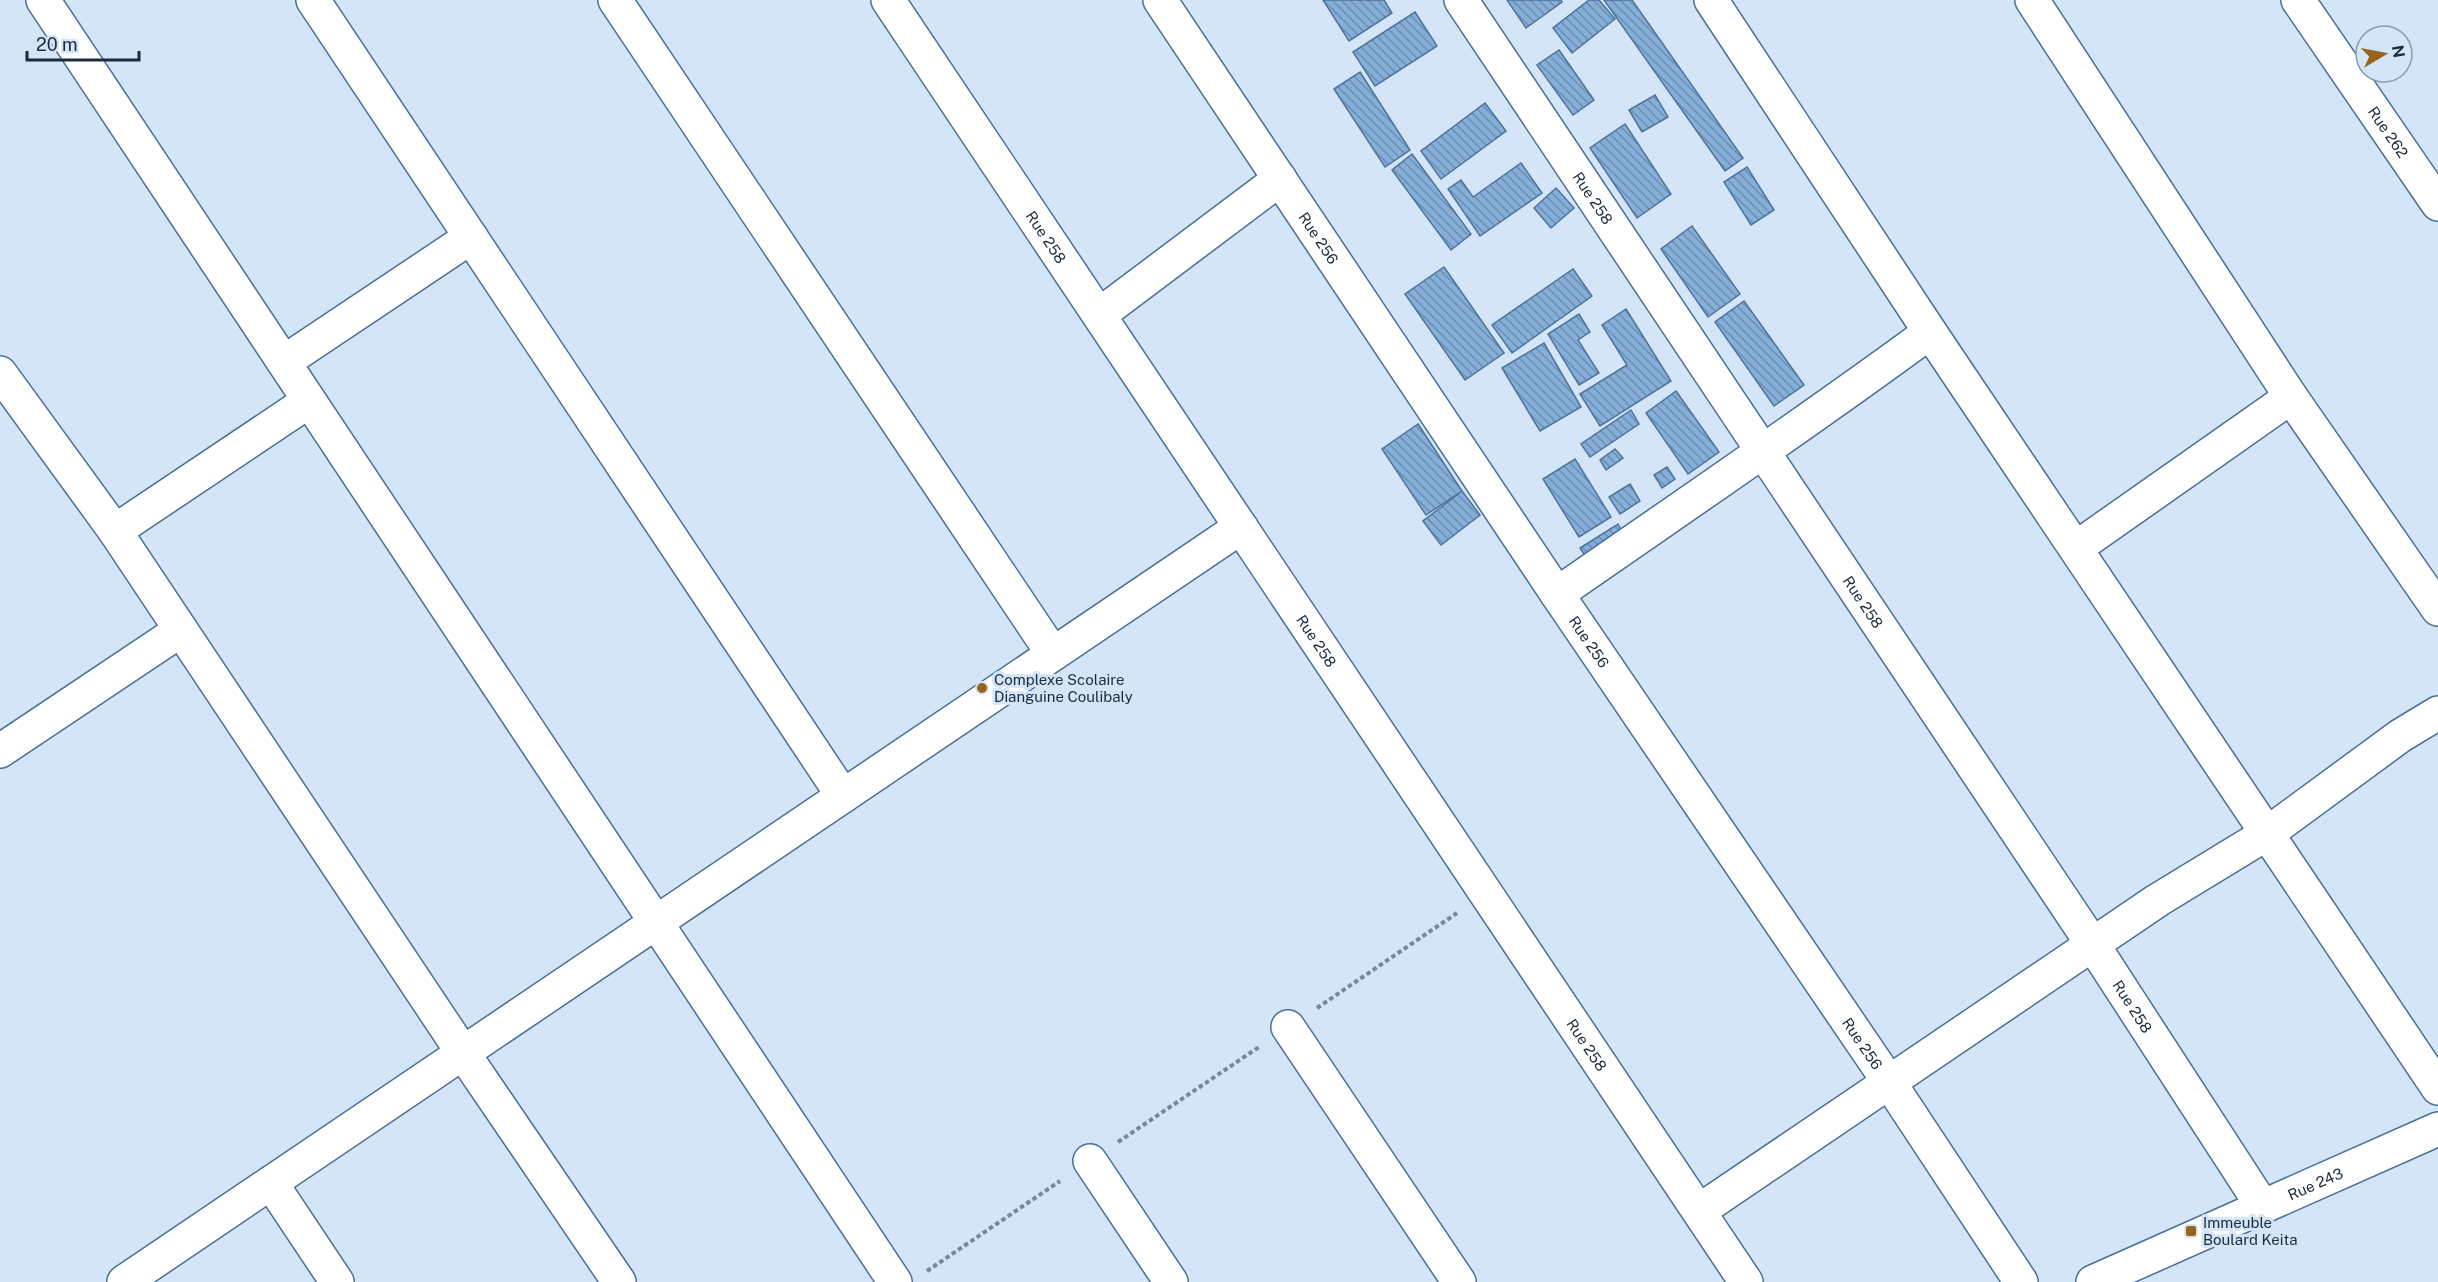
<svg xmlns="http://www.w3.org/2000/svg" width="2438" height="1282" font-family="'Public Sans',sans-serif">
<defs>
<pattern id="building-back-hatch" width="6" height="6" patternUnits="userSpaceOnUse" patternTransform="scale(1.5)"><rect width="6" height="6" fill="#85aed9"/><path d="M-1 5l2 2M0 0l6 6M5-1l2 2" fill="none" stroke="#6c8eb1"/></pattern>
</defs>
<rect width="100%" height="100%" fill="#d4e5f7"/>
<g fill="url(#building-back-hatch)" stroke="#4d739b" stroke-width="1.5">
<path d="M1323,0H1384L1392,13L1349,41Z"/>
<path d="M1507,0H1561L1562,2L1526,28Z"/>
<path d="M1589,0H1599L1615,19L1572,53L1553,28Z"/>
<path d="M1604,0H1632L1743,158L1725,171Z"/>
<path d="M1415,12L1437,46L1375,86L1353,52Z"/>
<path d="M1559,50L1594,100L1573,115L1537,65Z"/>
<path d="M1360,72L1410,150L1385,167L1334,89Z"/>
<path d="M1655,95L1668,117L1642,132L1629,110Z"/>
<path d="M1485,103L1506,131L1441,179L1421,151Z"/>
<path d="M1625,124L1671,194L1637,218L1590,148Z"/>
<path d="M1412,154L1471,234L1451,250L1392,170Z"/>
<path d="M1521,163L1542,193L1480,236L1448,189L1461,180L1473,197Z"/>
<path d="M1747,167L1774,210L1751,225L1724,182Z"/>
<path d="M1556,188L1574,208L1551,228L1534,208Z"/>
<path d="M1692,226L1740,294L1708,317L1661,249Z"/>
<path d="M1444,267L1504,353L1465,380L1405,294Z"/>
<path d="M1573,269L1592,296L1512,353L1492,325Z"/>
<path d="M1744,301L1804,385L1774,406L1715,322Z"/>
<path d="M1626,309L1671,381L1600,426L1580,394L1627,365L1602,325Z"/>
<path d="M1579,314L1590,332L1578,340L1599,373L1579,385L1548,334Z"/>
<path d="M1544,343L1581,407L1540,431L1502,368Z"/>
<path d="M1676,391L1719,452L1688,474L1646,413Z"/>
<path d="M1631,410L1639,424L1590,457L1581,444Z"/>
<path d="M1418,424L1462,491L1426,515L1382,449Z"/>
<path d="M1615,449L1623,458L1606,470L1600,460Z"/>
<path d="M1575,459L1611,517L1579,537L1543,479Z"/>
<path d="M1667,467L1675,479L1662,488L1654,475Z"/>
<path d="M1630,484L1640,501L1620,514L1609,497Z"/>
<path d="M1462,491L1480,515L1441,545L1423,521Z"/>
<path d="M1618,524L1627,540L1590,563L1580,548Z"/>
</g>
<g fill="none" stroke-linecap="round" stroke-linejoin="round">
<g stroke="#486f97" stroke-width="36">
<g id="street">
<path d="M43,0L895,1282"/>
<path d="M313,0L843,796"/>
<path d="M615,0L1053,654"/>
<path id="s1" d="M888,0L1746,1282"/>
<path id="s2" d="M1160,0L1557,594L1889,1082L2021,1282"/>
<path id="s3" d="M1461,0L2093,945L2263,1207"/>
<path d="M1711,0L1930,332L2438,1088"/>
<path d="M2032,0L2291,397L2438,609"/>
<path id="s4" d="M2298,0L2438,204"/>
<path d="M1099,315L1280,179"/>
<path d="M284,362L471,237"/>
<path d="M0,373L115,531L463,1053L619,1282"/>
<path d="M115,531L309,401"/>
<path d="M2076,548L2291,397"/>
<path d="M1557,594C1682,507 1808,422 1930,332"/>
<path d="M0,751L181,630"/>
<path d="M1288,1027L1459,1282"/>
<path d="M1090,1161L1171,1282"/>
<path d="M271,1183L337,1282"/>
<path d="M1699,1211L2158,900L2268,833L2400,736L2438,713"/>
<path d="M124,1282L1241,527"/>
</g>
</g>
<g stroke="#486f97" stroke-width="36">
<g id="secondary">
<path id="s5" d="M2093,1282L2438,1129"/>
</g>
</g>
<g stroke="#789" stroke-width="4" stroke-dasharray="4.5 3" stroke-linecap="butt">
<path d="M1317,1008L1457,913"/>
<path d="M1118,1142L1259,1047"/>
<path d="M927,1271L1060,1181"/>
</g>
<use href="#street" stroke="#fff" stroke-width="33"/>
<use href="#secondary" stroke="#fff" stroke-width="33"/>
</g>
<g fill="#99651b" stroke="#d4e5f7" stroke-width="2">
<circle cx="982" cy="688" r="6"/>
<rect x="2185" y="1225" width="12" height="12" rx="3"/>
</g>
<g text-anchor="middle" dominant-baseline="central" stroke-width="6" stroke-linejoin="round" paint-order="stroke">
<g font-size="15" fill="#1b2b3c" stroke="#d4e5f7">
<text stroke="none"><textPath href="#s4" startOffset="160">Rue 262</textPath></text>
<text stroke="none"><textPath href="#s3" startOffset="238">Rue 258</textPath></text>
<text stroke="none"><textPath href="#s1" startOffset="285">Rue 258</textPath></text>
<text stroke="none"><textPath href="#s2" startOffset="286">Rue 256</textPath></text>
<text stroke="none"><textPath href="#s3" startOffset="724">Rue 258</textPath></text>
<text stroke="none"><textPath href="#s1" startOffset="771">Rue 258</textPath></text>
<text stroke="none"><textPath href="#s2" startOffset="772">Rue 256</textPath></text>
<text stroke="none"><textPath href="#s3" startOffset="1210">Rue 258</textPath></text>
<text stroke="none"><textPath href="#s2" startOffset="1258">Rue 256</textPath></text>
<text stroke="none"><textPath href="#s1" startOffset="1257">Rue 258</textPath></text>
<text stroke="none"><textPath href="#s5" startOffset="243">Rue 243</textPath></text>
</g>
<g font-size="15" fill="#1b2b3c" stroke="#d4e5f7" text-anchor="start">
<text x="994" y="679">Complexe Scolaire<tspan x="994" dy="17">Dianguine Coulibaly</tspan></text>
<text x="2203" y="1222">Immeuble<tspan x="2203" dy="17">Boulard Keita</tspan></text>
</g>
</g>
<g transform="translate(2384 54) rotate(80)"><circle r="28" fill="#d4e5f7" stroke="#8a9bac" stroke-width="1.5"/>
<path d="M0-4.5L10 22L0 15L-10 22Z" fill="#99651b"/>
<text y="-9" font-size="16" font-weight="bold" text-anchor="middle" fill="#1b2b3c">N</text>
</g>
<path d="M27 51v9h112v-9" fill="none" stroke="#1b2b3c" stroke-width="3"/>
<text x="36" y="51" font-size="18" fill="#1b2b3c" stroke="#d4e5f7" stroke-width="4.5" paint-order="stroke">20 m</text>
</svg>
